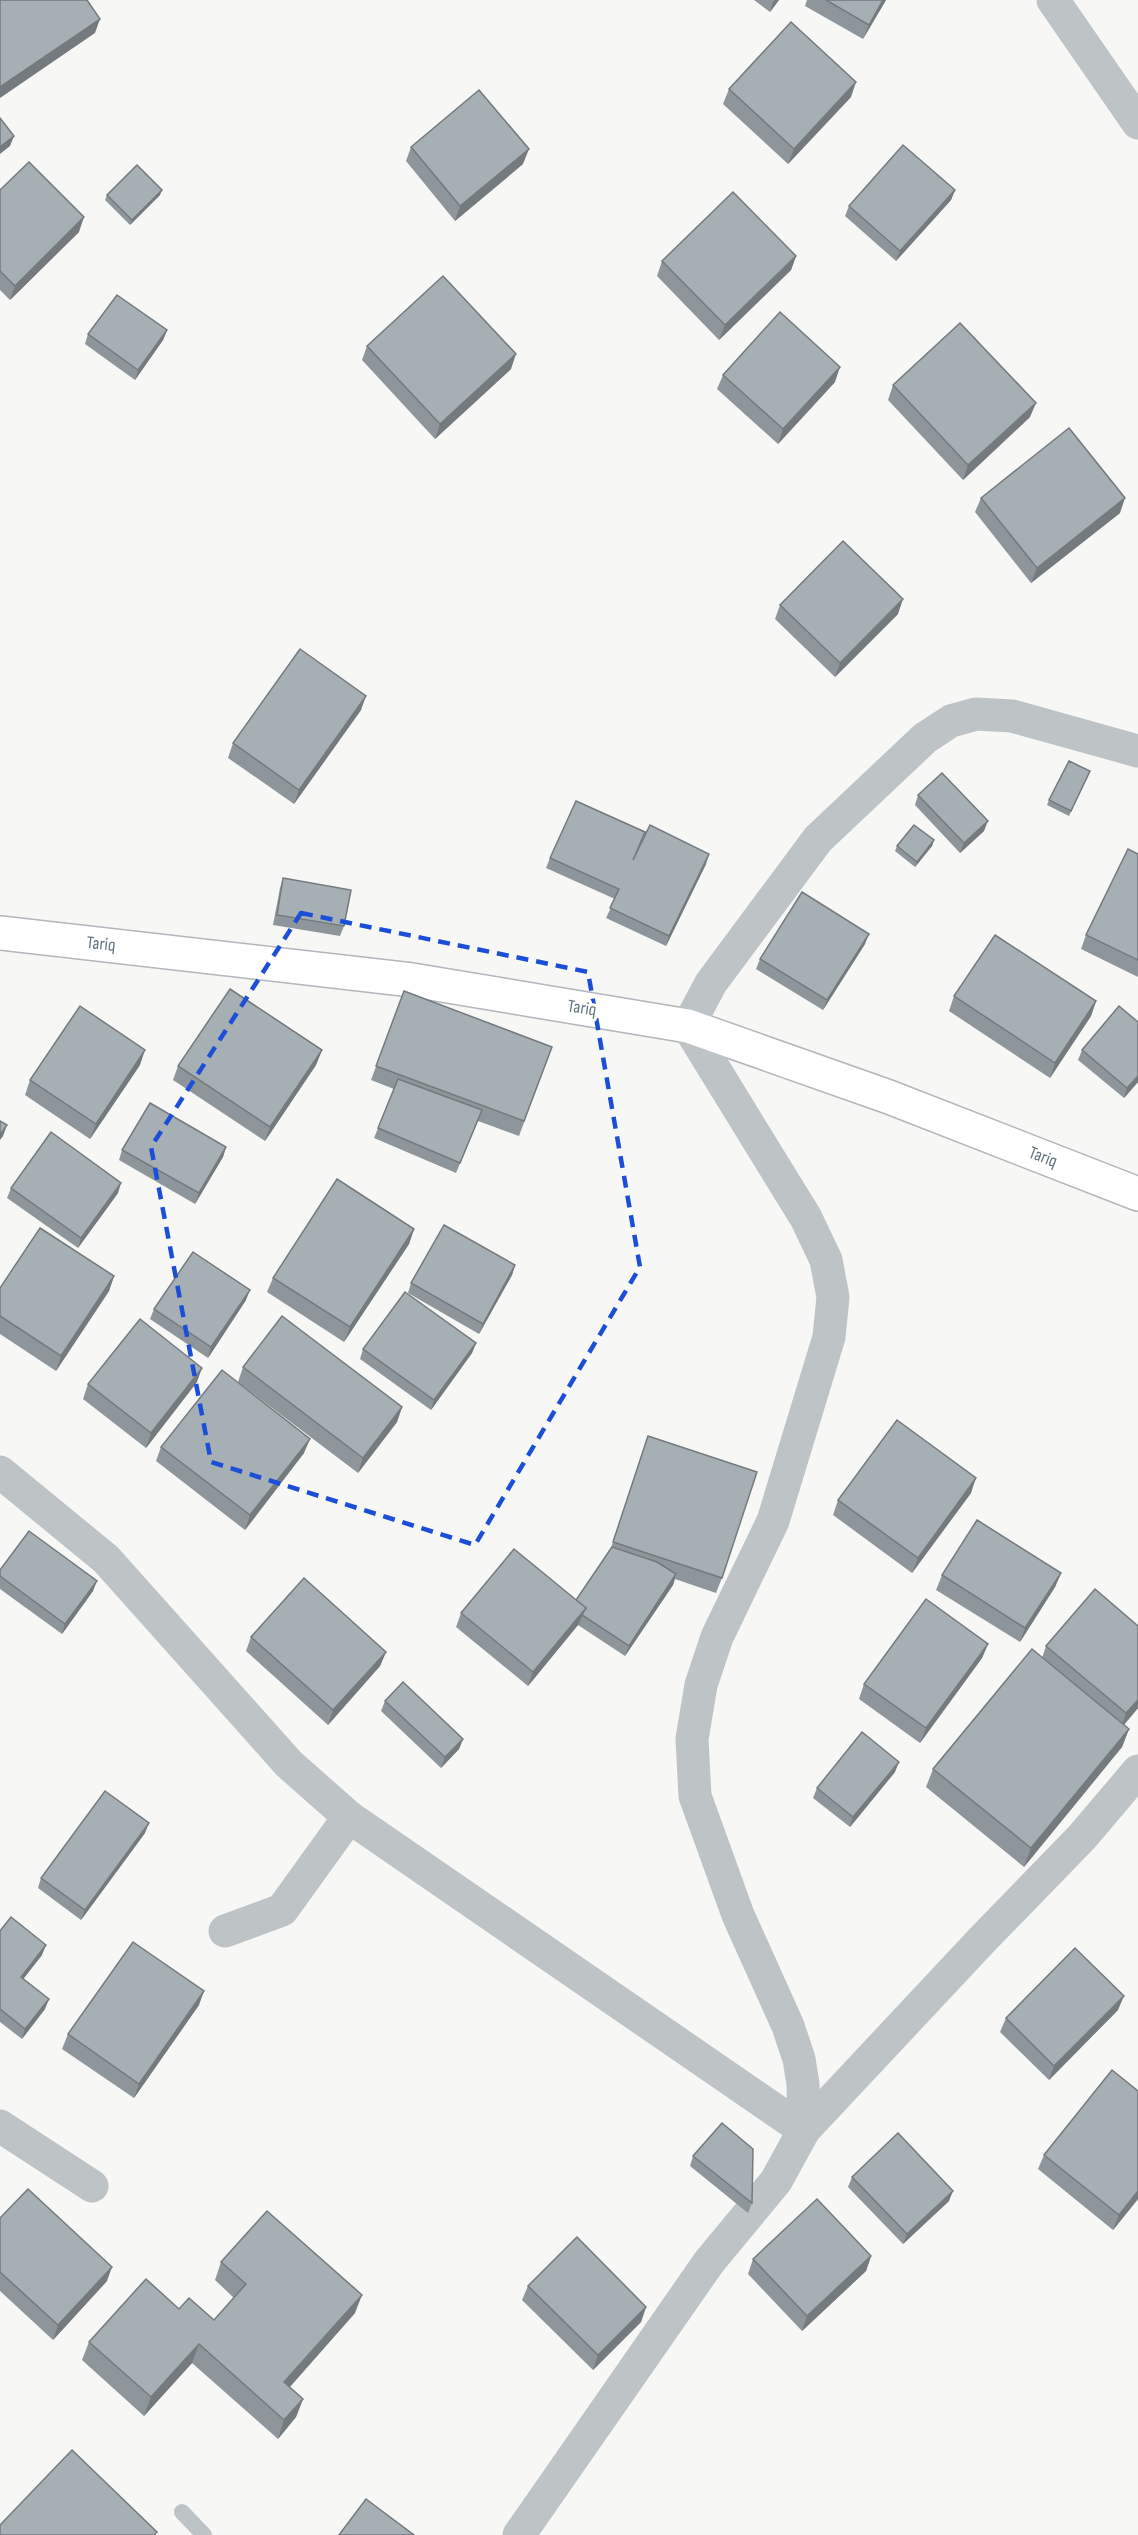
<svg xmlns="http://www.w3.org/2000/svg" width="1138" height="2535" font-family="'Sofia Sans Condensed',sans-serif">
<rect width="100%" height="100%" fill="#f7f7f5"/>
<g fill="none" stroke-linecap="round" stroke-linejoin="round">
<g stroke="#b1b7bb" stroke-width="36">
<path id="secondary" d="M0,933L412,980L688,1026L889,1097L1138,1194"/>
</g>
<path stroke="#bec3c6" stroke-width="16" d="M182,2512L204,2535"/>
<g stroke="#bec3c6" stroke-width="33">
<path d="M1053,0L1138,123"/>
<path d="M0,1472L106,1559L289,1764L349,1817L282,1910L225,1931"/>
<path d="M349,1817L804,2130L981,1941L1082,1837L1138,1771"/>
<path d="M0,2126L92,2186"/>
<path d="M519,2535L709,2262L776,2181L804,2130L803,2084L799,2059L788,2026L738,1915L695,1796L692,1739L701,1685L717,1637L773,1521L829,1337L833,1297L826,1260L806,1218L688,1026L711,983L818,839L925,738L951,721L976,714L1012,716L1138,751"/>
</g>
<use href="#secondary" stroke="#fff" stroke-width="33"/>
</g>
<g fill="#8f969b">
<path d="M754,0H779L770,12Z"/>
<path d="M807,0H886L863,39L805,6Z"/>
<path d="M729,89L851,97L788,164L723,104Z"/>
<path d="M411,147L523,164L455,221L406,161Z"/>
<path d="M0,190L79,232L10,300L0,290Z"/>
<path d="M955,190L951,200L896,261L845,216L849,206Z"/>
<path d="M107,195H160L130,225L105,200Z"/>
<path d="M796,256L791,270L719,340L657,276L662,261Z"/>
<path d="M167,330L163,340L135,380L85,344L88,334Z"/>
<path d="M367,346L511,369L435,439L362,360Z"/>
<path d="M723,375L835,382L778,444L717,389Z"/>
<path d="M893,385L1030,417L963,480L888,400Z"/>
<path d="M981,498L1120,513L1031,583L975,512Z"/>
<path d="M780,605L898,614L835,677L775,619Z"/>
<path d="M361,710L294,804L228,758L233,743Z"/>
<path d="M1090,771L1069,816L1047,805L1049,800Z"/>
<path d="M918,795L984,831L960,853L915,805Z"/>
<path d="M934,840L932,846L915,867L895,851L897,846Z"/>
<path d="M1138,854V977L1081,949L1086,935Z"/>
<path d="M636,855L706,864L666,946L606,918L615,899L546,868L550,858Z"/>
<path d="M283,878L344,926L340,936L273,925L280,888Z"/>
<path d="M865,944L823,1010L756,969L760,959Z"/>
<path d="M404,991L552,1047L519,1136L478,1121L456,1173L374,1138L394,1089L371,1080Z"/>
<path d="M954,996L1096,1001L1091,1016L1050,1078L949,1011Z"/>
<path d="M1138,1022V1082L1124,1098L1078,1060L1082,1050Z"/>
<path d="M322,1050L316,1065L265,1141L173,1080L178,1066Z"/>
<path d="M140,1065L90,1139L25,1095L30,1080Z"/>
<path d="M226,1147L223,1157L195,1204L119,1160L122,1150Z"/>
<path d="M11,1188L118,1193L78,1248L7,1198Z"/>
<path d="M414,1229L409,1244L344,1342L267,1292L273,1278Z"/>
<path d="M515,1265L512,1275L479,1334L408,1293L411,1283Z"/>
<path d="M114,1276L109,1291L56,1371L0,1334V1288Z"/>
<path d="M246,1300L208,1358L150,1319L154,1309Z"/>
<path d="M476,1343L472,1353L431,1410L360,1359L363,1349Z"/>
<path d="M243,1367L402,1407L397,1422L358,1473L238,1382Z"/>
<path d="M197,1382L146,1448L83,1399L88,1384Z"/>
<path d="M648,1436L722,1578L716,1593L675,1579L673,1585L625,1656L578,1625L528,1686L456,1627L461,1613L576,1600L611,1548Z"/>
<path d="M161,1447L304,1453L245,1530L156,1461Z"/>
<path d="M971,1493L912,1573L833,1515L838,1500Z"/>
<path d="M0,1570L93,1591L62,1634L0,1589Z"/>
<path d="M1061,1573L1055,1587L1020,1642L936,1590L942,1575Z"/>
<path d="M1138,1626V1708L1124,1725L1129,1729L1122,1747L1024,1867L926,1787L933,1769L1042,1658L1046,1646Z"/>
<path d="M251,1637L386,1652L380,1666L328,1725L246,1651Z"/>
<path d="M988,1644L982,1658L920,1743L859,1699L864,1684Z"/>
<path d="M385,1701L463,1739L459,1749L441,1768L381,1711Z"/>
<path d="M895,1772L850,1827L813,1798L817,1788Z"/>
<path d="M145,1833L81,1920L38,1888L41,1878Z"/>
<path d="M0,1931L42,1955L23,1979L45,2009L22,2039L0,2022Z"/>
<path d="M199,2005L134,2098L62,2049L68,2034Z"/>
<path d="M1118,2010L1049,2080L1000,2032L1006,2018Z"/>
<path d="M1138,2091V2199L1113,2230L1038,2169L1044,2155Z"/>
<path d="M693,2156L752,2203L748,2213L690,2166Z"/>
<path d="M852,2177L949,2201L903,2244L848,2187Z"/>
<path d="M0,2218L107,2281L53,2340L0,2291Z"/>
<path d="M871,2256L866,2271L802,2331L748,2274L753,2259Z"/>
<path d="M221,2262L355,2313L290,2387L303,2399L296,2417L278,2439L192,2363L144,2416L82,2360L89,2342L179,2309L214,2320L234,2298L215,2280Z"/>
<path d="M528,2286L646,2307L641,2322L593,2370L522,2300Z"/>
</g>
<g fill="#747a7e">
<path d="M775,0H779L770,12L773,2Z"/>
<path d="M883,0H886L863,39L869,25Z"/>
<path d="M100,19L95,33L0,98V87Z"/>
<path d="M856,82L851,97L788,164L794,149Z"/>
<path d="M14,136L10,146L0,154V147Z"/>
<path d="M529,149L523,164L455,221L460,206Z"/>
<path d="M162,190L160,195L130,225L132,220Z"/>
<path d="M955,190L951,200L896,261L900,251Z"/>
<path d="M84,217L79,232L10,300L15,286Z"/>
<path d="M796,256L791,270L719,340L725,325Z"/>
<path d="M167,330L163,340L135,380L138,370Z"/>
<path d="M516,354L511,369L435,439L440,424Z"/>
<path d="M840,367L835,382L778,444L783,429Z"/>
<path d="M1036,403L1030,417L963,480L968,465Z"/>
<path d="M1125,498L1120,513L1031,583L1037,568Z"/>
<path d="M903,599L898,614L835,677L840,663Z"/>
<path d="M366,696L361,710L294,804L299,790Z"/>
<path d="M988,821L984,831L960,853L964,843Z"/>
<path d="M934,840L932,846L915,867L917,862Z"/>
<path d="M709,854L706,864L666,946L669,936Z"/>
<path d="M869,934L865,944L823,1010L827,1000Z"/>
<path d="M1096,1001L1091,1016L1050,1078L1055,1063Z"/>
<path d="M145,1050L140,1065L90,1139L96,1124Z"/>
<path d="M322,1050L316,1065L265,1141L270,1127Z"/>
<path d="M1138,1076V1082L1124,1098L1127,1088Z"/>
<path d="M7,1125L3,1136L0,1140V1135Z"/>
<path d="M226,1147L223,1157L195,1204L199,1193Z"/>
<path d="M121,1183L118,1193L78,1248L81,1238Z"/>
<path d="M414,1229L409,1244L344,1342L350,1327Z"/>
<path d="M515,1265L512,1275L479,1334L483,1324Z"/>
<path d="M114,1276L109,1291L56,1371L61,1356Z"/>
<path d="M250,1290L246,1300L208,1358L211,1347Z"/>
<path d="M476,1343L472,1353L431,1410L434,1400Z"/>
<path d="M202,1368L197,1382L146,1448L151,1433Z"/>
<path d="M402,1407L397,1422L358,1473L363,1458Z"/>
<path d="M310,1439L304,1453L245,1530L250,1515Z"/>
<path d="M976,1478L971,1493L912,1573L918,1558Z"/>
<path d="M1061,1573L1055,1587L1020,1642L1025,1628Z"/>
<path d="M676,1574L673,1585L625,1656L629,1646Z"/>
<path d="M97,1581L93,1591L62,1634L65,1624Z"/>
<path d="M586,1608L578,1625L528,1686L533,1672Z"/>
<path d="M988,1644L982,1658L920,1743L926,1728Z"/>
<path d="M386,1652L380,1666L328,1725L333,1710Z"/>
<path d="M1138,1700V1708L1121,1728L1126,1713Z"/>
<path d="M1129,1729L1122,1747L1024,1867L1031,1848Z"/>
<path d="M463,1739L459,1749L441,1768L445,1757Z"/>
<path d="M899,1762L895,1772L850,1827L853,1817Z"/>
<path d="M149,1823L145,1833L81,1920L85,1910Z"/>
<path d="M46,1945L42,1955L17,1987L21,1977Z"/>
<path d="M204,1991L199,2005L134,2098L139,2084Z"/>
<path d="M1124,1996L1118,2010L1049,2080L1054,2066Z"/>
<path d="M49,1999L45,2009L22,2039L25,2029Z"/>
<path d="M953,2191L949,2201L903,2244L907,2234Z"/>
<path d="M1138,2191V2199L1113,2230L1119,2215Z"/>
<path d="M871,2256L866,2271L802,2331L807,2316Z"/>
<path d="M112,2267L107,2281L53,2340L58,2325Z"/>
<path d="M362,2295L355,2313L278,2400L284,2382Z"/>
<path d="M646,2307L641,2322L593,2370L598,2355Z"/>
<path d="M199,2344L192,2363L144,2416L151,2397Z"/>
<path d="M303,2399L296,2417L278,2439L284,2420Z"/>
</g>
<g fill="#a6afb4" stroke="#747a7e" stroke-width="1.5">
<path d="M0,0H87L100,19L0,87Z"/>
<path d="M826,0H883L869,25Z"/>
<path d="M791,22L856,82L794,149L729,89Z"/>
<path d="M479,90L529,149L460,206L411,147Z"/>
<path d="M0,118L14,136L0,147Z"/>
<path d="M903,145L955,190L900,251L849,206Z"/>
<path d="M29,162L84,217L15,286L0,271V190Z"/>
<path d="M137,165L162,190L132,220L107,195Z"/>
<path d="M733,192L796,256L725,325L662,261Z"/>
<path d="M443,276L516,354L440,424L367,346Z"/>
<path d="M117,295L167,330L138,370L88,334Z"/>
<path d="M780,312L840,367L783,429L723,375Z"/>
<path d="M960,323L1036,403L968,465L893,385Z"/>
<path d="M1069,428L1125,498L1037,568L981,498Z"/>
<path d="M843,541L903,599L840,663L780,605Z"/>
<path d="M300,649L366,696L299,790L233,743Z"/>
<path d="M1069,761L1090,771L1071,811L1049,800Z"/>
<path d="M942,773L988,821L964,843L918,795Z"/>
<path d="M576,801L645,832L633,860L650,825L709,854L669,936L610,908L619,889L550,858Z"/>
<path d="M914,825L934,840L917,862L897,846Z"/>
<path d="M1128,849L1138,854V960L1086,935Z"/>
<path d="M283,878L351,890L344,926L277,915Z"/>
<path d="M802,892L869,934L827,1000L760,959Z"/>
<path d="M995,935L1096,1001L1055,1063L954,996Z"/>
<path d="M230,989L322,1050L270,1127L178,1066Z"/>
<path d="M404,991L552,1047L524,1121L376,1066Z"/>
<path d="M80,1006L145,1050L96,1124L30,1080Z"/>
<path d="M1119,1006L1138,1022V1076L1127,1088L1082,1050Z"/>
<path d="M398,1079L482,1110L460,1163L378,1128Z"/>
<path d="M150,1103L226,1147L199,1193L122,1150Z"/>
<path d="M0,1121L7,1125L0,1135Z"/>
<path d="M51,1132L121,1183L81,1238L11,1188Z"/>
<path d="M337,1179L414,1229L350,1327L273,1278Z"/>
<path d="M444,1225L515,1265L483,1324L411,1283Z"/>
<path d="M40,1228L114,1276L61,1356L0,1316V1288Z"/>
<path d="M193,1252L250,1290L211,1347L154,1309Z"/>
<path d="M405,1292L476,1343L434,1400L363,1349Z"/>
<path d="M282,1316L402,1407L363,1458L243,1367Z"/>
<path d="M140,1319L202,1368L151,1433L88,1384Z"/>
<path d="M222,1370L310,1439L250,1515L161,1447Z"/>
<path d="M897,1420L976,1478L918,1558L838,1500Z"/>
<path d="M648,1436L757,1472L722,1578L613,1542Z"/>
<path d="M977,1520L1061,1573L1025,1628L942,1575Z"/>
<path d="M29,1531L97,1581L65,1624L0,1576V1570Z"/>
<path d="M612,1547L657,1562L676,1574L629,1646L582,1615L586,1608L576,1600Z"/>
<path d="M514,1549L586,1608L533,1672L461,1613Z"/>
<path d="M304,1578L386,1652L333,1710L251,1637Z"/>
<path d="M1095,1589L1138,1626V1700L1126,1713L1046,1646Z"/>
<path d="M926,1599L988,1644L926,1728L864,1684Z"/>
<path d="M1032,1649L1129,1729L1031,1848L933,1769Z"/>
<path d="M403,1682L463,1739L445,1757L385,1701Z"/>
<path d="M862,1732L899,1762L853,1817L817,1788Z"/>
<path d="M105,1791L149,1823L85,1910L41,1878Z"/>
<path d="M11,1917L46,1945L21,1977L49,1999L25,2029L0,2009V1931Z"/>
<path d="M133,1942L204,1991L139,2084L68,2034Z"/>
<path d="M1075,1948L1124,1996L1054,2066L1006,2018Z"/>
<path d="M1112,2070L1138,2091V2191L1119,2215L1044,2155Z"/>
<path d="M722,2123L753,2149L752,2203L693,2156Z"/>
<path d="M898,2133L953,2191L907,2234L852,2177Z"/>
<path d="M28,2189L112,2267L58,2325L0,2272V2218Z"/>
<path d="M817,2199L871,2256L807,2316L753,2259Z"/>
<path d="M267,2211L362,2295L284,2382L303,2399L284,2420L199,2344L151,2397L89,2342L146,2279L179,2309L189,2298L214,2320L246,2284L221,2262Z"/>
<path d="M577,2237L646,2307L598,2355L528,2286Z"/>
<path d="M72,2450L157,2532L154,2535H0V2525Z"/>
<path d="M366,2499L414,2535H339Z"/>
</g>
<path fill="none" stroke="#1d4ed8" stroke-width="4.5" stroke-dasharray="12 8" stroke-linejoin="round" d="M301,913L588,972L640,1267L475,1545L211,1462L151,1147Z"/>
<g text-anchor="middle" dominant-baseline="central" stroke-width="6" stroke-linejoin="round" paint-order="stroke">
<g font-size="18" fill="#64757e" stroke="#fff">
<text transform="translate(101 944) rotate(6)">Tariq</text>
<text transform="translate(582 1008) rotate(9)">Tariq</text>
<text transform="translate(1043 1157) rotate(21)">Tariq</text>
</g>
</g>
</svg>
